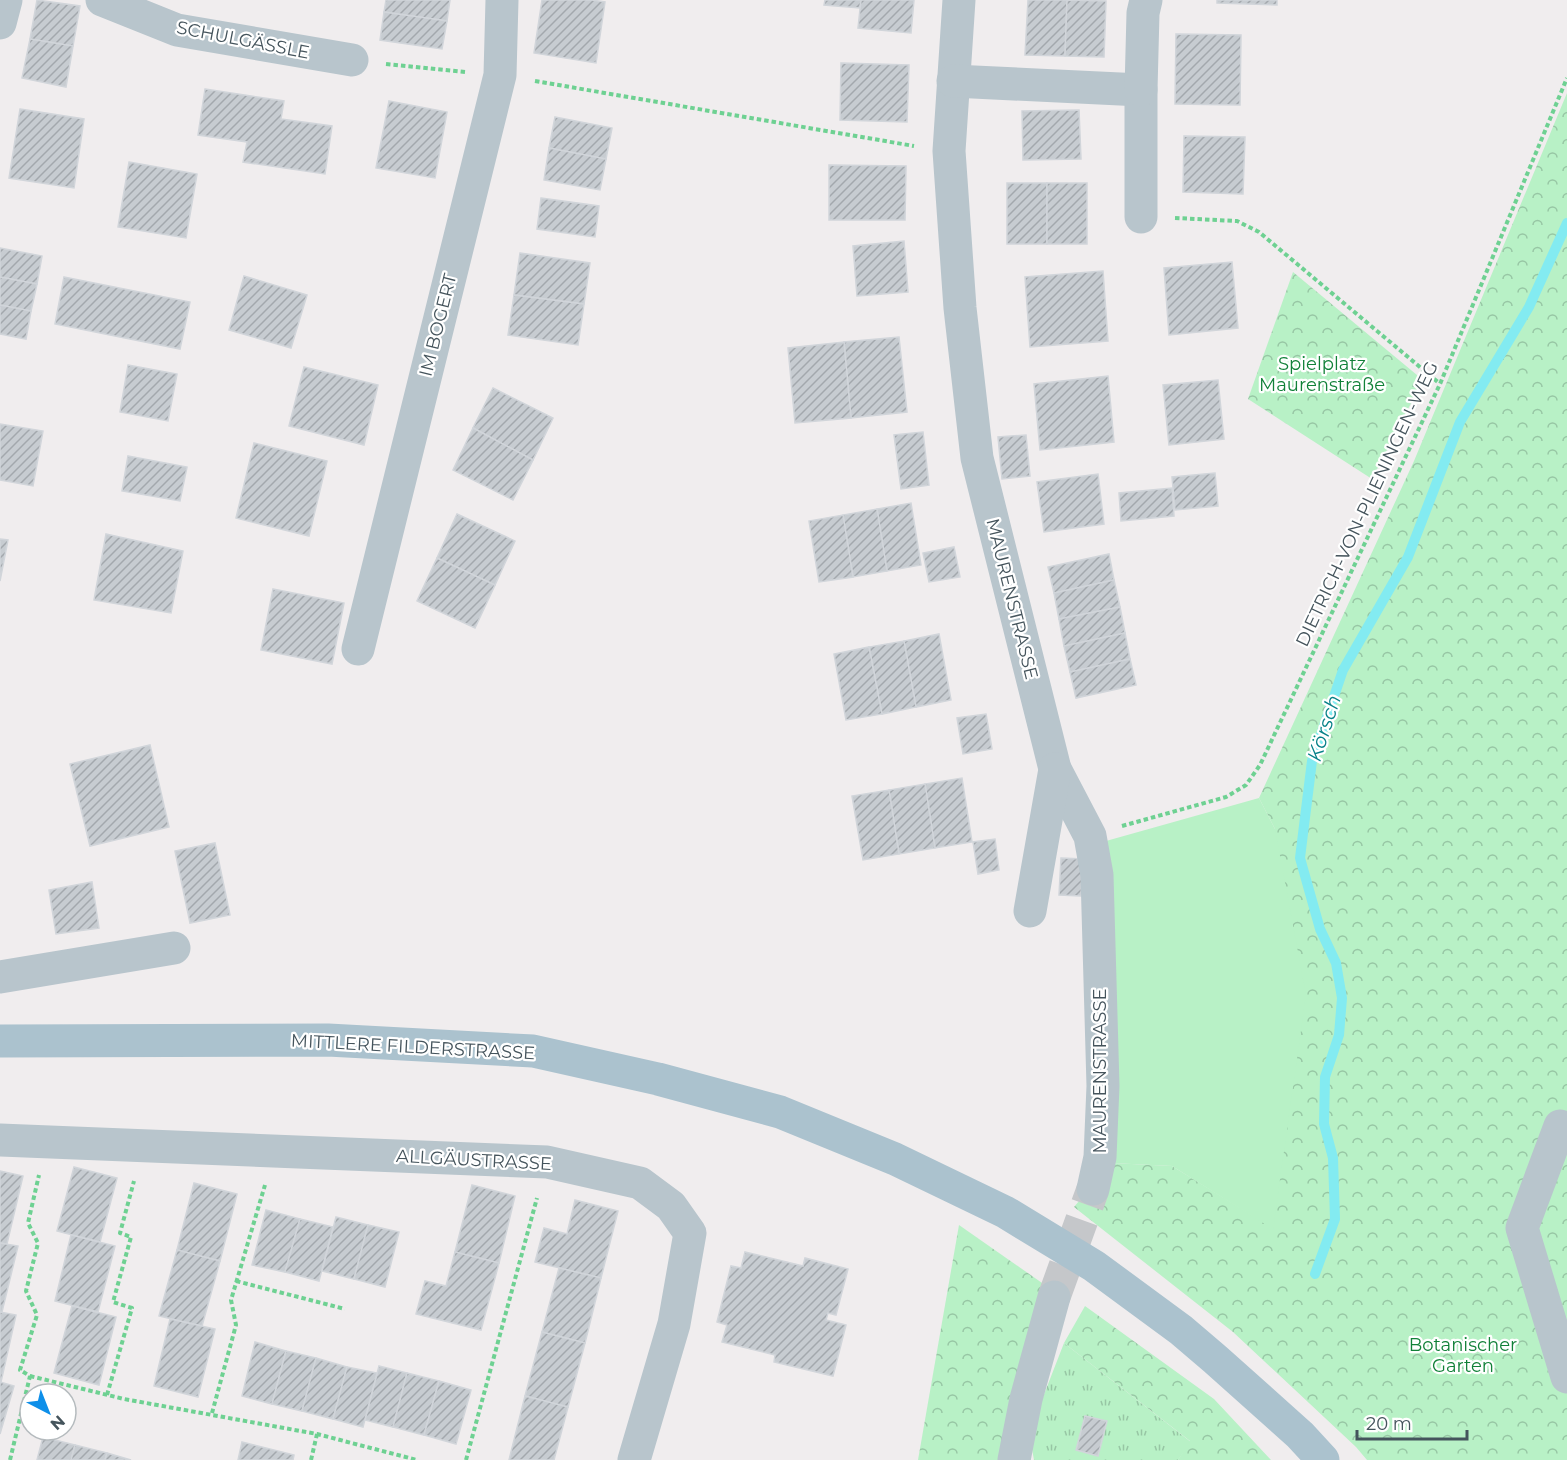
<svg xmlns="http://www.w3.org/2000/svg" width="1567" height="1460" font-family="Montserrat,sans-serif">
<defs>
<pattern id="grass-tufts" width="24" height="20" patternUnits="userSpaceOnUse" patternTransform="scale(1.5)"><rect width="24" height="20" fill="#b8f1c6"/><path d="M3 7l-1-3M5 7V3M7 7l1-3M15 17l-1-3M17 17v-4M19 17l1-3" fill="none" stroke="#97c6a4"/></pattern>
<pattern id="forest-crowns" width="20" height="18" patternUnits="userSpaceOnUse" patternTransform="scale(1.5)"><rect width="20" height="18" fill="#b8f1c6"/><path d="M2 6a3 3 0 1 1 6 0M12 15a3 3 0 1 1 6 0" fill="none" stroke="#97c6a4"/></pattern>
<pattern id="building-hatch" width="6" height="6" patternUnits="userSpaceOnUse" patternTransform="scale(1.5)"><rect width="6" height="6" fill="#c7ccd1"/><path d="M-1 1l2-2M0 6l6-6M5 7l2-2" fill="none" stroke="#a3a8ad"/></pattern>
</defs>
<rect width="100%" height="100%" fill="#f0edee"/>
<path fill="url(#grass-tufts)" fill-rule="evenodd" d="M1064,1343L1191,1442L1178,1460H1034L1029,1433ZM1085,1416L1107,1421L1098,1456L1076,1450Z"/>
<g fill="url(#forest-crowns)">
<path d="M1567,93V1460H1367L1356,1447L1233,1332L1074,1207L1111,1163L1172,1166L1273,1228L1275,829L1259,798L1414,461Z"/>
<path d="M1293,272L1423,380L1372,479L1248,399Z"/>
<path d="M959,1225L1045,1285L1005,1460H918Z"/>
<path d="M1085,1306L1214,1399L1271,1460H1178L1190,1441L1064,1343Z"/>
</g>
<path fill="#b8f1c6" d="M1259,798L1275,829L1306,995L1273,1229L1172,1166L1111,1163L1106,841Z"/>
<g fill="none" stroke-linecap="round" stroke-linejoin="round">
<path stroke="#83ebf1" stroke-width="10" d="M1315,1274L1335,1219L1333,1158L1324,1124L1325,1077L1339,1035L1342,998L1336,963L1320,929L1300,858L1312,761L1343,670L1408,557L1460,422L1529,307L1567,223"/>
</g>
<g fill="url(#building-hatch)" stroke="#d1d5da" stroke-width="1.5">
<path d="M37,0L80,6L73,46L30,39Z"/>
<path d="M386,0H450L447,21L384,12Z"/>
<path d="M542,0H592L605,2L596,63L534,53Z"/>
<path d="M825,0H861L860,8L824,5Z"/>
<path d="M861,0H914L911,33L858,28Z"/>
<path d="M1028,0H1067L1065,56L1025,55Z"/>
<path d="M1067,0L1106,1L1104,57L1065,56Z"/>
<path d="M1217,0H1277V5L1217,3Z"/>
<path d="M384,12L447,21L442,49L380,40Z"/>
<path d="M1176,34L1241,35L1240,105L1175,104Z"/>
<path d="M30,39L73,46L66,87L22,78Z"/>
<path d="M841,63L909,65L907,122L840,120Z"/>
<path d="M205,89L284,101L281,119L332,126L325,174L243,162L247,142L198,135Z"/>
<path d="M389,101L447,112L435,178L376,168Z"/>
<path d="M20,109L84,119L74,188L9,178Z"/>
<path d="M1079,110L1081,159L1023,160L1022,111Z"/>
<path d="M555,117L612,128L606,159L549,148Z"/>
<path d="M1184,136L1245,137L1243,194L1183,192Z"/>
<path d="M549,148L606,159L600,190L544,180Z"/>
<path d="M129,162L197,174L186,238L118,227Z"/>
<path d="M829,165L906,166L905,220H829Z"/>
<rect x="1007" y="183" width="40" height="61"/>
<rect x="1047" y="183" width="40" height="61"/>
<path d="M541,198L599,206L595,237L537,229Z"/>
<path d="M904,241L908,292L857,296L853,246Z"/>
<path d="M0,248L42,256L37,284L0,277Z"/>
<path d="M520,253L590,263L584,304L514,295Z"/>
<path d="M1232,262L1238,328L1169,335L1164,268Z"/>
<path d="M1103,271L1108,341L1030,347L1025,277Z"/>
<path d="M244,276L307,295L291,348L229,330Z"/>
<path d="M0,277L37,284L31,311L0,305Z"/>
<path d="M64,277L190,302L180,349L55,324Z"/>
<path d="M514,295L584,304L578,345L508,335Z"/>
<path d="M0,305L31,311L26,339L0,334Z"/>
<path d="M899,337L907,412L851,418L844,342Z"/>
<path d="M844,342L851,418L795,423L788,348Z"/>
<path d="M128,365L177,374L168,421L120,412Z"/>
<path d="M304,367L378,385L364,445L289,426Z"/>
<path d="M1108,376L1114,442L1040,450L1034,384Z"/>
<path d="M1218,380L1224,439L1169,445L1163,385Z"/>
<path d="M493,388L553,418L533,460L473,428Z"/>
<path d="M0,424L43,431L33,486L0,480Z"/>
<path d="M473,428L533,460L513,500L453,470Z"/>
<path d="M923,432L929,485L901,489L894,435Z"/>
<path d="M1026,435L1030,476L1002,479L998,437Z"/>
<path d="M254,443L327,461L309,536L236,518Z"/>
<path d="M128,456L187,467L180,501L122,491Z"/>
<path d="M1215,473L1218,506L1175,510L1172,477Z"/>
<path d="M1098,474L1104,524L1044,532L1037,482Z"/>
<path d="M1172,488L1174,516L1121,521L1119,493Z"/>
<path d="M911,503L921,565L887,571L877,509Z"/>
<path d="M877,509L887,571L853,577L843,515Z"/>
<path d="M457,514L515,541L495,585L437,558Z"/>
<path d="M843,515L853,577L819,582L809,521Z"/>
<path d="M106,534L183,551L171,613L94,600Z"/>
<path d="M0,539L8,540L0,581Z"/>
<path d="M954,547L960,577L929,582L923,553Z"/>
<path d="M1109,554L1114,580L1054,593L1048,567Z"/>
<path d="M437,558L495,585L475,628L417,601Z"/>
<path d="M1114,580L1120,607L1059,619L1054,593Z"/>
<path d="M273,589L344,603L332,664L261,650Z"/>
<path d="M1120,607L1125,633L1064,646L1059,619Z"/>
<path d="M1125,633L1130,659L1070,672L1064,646Z"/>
<path d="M939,634L951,700L916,707L904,641Z"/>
<path d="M904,641L916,707L882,714L869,647Z"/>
<path d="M869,647L882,714L846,720L834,654Z"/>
<path d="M1130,659L1136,685L1076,698L1070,672Z"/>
<path d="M986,714L992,749L963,754L957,718Z"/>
<path d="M150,745L169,827L90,846L70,764Z"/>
<path d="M962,778L972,842L935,848L925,784Z"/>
<path d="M925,784L935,848L899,854L889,790Z"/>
<path d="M889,790L899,854L863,860L852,796Z"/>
<path d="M995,839L999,870L978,874L973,842Z"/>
<path d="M215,843L230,915L190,923L175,851Z"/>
<path d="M1061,858L1083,859L1081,896L1059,895Z"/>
<path d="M92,882L99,928L56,934L49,890Z"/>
<path d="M74,1167L117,1178L100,1242L57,1231Z"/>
<path d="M0,1171L23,1176L7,1244L0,1243Z"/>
<path d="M194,1183L237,1194L220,1261L177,1250Z"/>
<path d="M472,1185L515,1196L499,1263L455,1252Z"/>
<path d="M575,1200L618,1211L601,1278L535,1262L544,1228L567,1234Z"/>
<path d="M266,1210L300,1219L285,1272L252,1265Z"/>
<path d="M336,1217L368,1225L354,1279L322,1271Z"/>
<path d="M300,1219L333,1227L319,1281L285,1272Z"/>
<path d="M368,1225L399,1232L385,1287L354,1279Z"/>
<path d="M71,1235L115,1246L98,1312L55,1301Z"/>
<path d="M0,1243L18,1246L2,1312H0Z"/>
<path d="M177,1250L220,1261L202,1326L159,1316Z"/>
<path d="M455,1252L499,1263L481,1330L416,1314L425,1281L446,1286Z"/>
<path d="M745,1252L803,1266L805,1258L848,1269L836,1315L828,1313L826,1320L846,1325L833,1376L774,1362L775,1355L722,1342L727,1325L717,1322L731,1266L741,1268Z"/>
<path d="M559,1268L601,1278L585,1343L542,1332Z"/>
<path d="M72,1306L116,1317L99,1385L54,1373Z"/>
<path d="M0,1312L16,1315L1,1382H0Z"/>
<path d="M170,1319L215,1329L198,1397L154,1386Z"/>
<path d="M542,1332L585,1343L568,1407L525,1396Z"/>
<path d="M255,1342L286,1351L272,1404L242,1396Z"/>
<path d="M286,1351L316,1358L302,1411L272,1404Z"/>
<path d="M316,1358L347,1367L333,1419L302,1411Z"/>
<path d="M379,1366L407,1373L393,1427L365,1420Z"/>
<path d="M347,1367L377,1373L363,1427L333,1419Z"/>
<path d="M407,1373L439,1381L424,1435L393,1427Z"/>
<path d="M439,1381L471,1390L456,1444L424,1435Z"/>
<path d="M0,1382L14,1386L0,1434Z"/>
<path d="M525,1396L568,1407L554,1460H509Z"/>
<path d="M1085,1416L1107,1421L1098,1456L1076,1450Z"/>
<path d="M43,1437L75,1445L71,1460H37Z"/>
<path d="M242,1442L294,1455L293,1460H238Z"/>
<path d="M75,1445L107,1453L105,1460H71Z"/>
<path d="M107,1453L131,1460H105Z"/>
</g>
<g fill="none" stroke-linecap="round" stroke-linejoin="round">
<path stroke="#c5c7ca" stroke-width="33" stroke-dasharray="33 16" stroke-linecap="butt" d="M1054,1297L1093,1189"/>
<g stroke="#6ed192" stroke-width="4" stroke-dasharray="4.5 3" stroke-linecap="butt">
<path d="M386,64L465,72"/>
<path d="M535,81L914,146"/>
<path d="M1175,218L1237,221L1259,232L1439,383"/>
<path d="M1122,826L1226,797L1246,785L1260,765L1440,384L1567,78"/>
<path d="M236,1281L345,1309"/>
<path d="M30,1376L124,1399L317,1434L417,1460"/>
<path d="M107,1395L132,1308L113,1302L131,1237L120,1233L134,1181"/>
<path d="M212,1413L236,1325L231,1300L265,1185"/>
<path d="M10,1460L30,1376L20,1370L37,1315L26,1291L38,1243L28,1223L39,1175"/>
<path d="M311,1460L317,1434"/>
<path d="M466,1460L537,1198"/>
</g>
<g stroke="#b8c5cc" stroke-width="33">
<path d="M102,0L177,30L352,60"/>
<path d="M959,0L949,151L960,308L977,458L1055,769L1090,836L1097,875L1103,1086L1100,1157L1093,1189"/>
<path d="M0,23L6,0"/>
<path d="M953,81L1141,90V217"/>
<path d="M1141,90L1143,13L1146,0"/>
<path d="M358,649L500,75L502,0"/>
<path d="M1030,911L1055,769"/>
<path d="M0,977L174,948"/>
<path d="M1560,1126L1522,1228L1567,1377"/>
<path d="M0,1140L547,1162L640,1183L671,1206L690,1233L674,1324L634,1460"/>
<path d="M1014,1460L1026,1399L1054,1297"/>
</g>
<path stroke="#abc2ce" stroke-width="33" d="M0,1041L328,1040L533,1051L658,1079L780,1112L895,1159L1005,1212L1094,1266L1181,1330L1215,1359L1300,1435L1323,1460"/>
</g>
<g text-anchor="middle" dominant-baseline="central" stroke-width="4.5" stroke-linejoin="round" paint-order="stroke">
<g font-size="18" fill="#45545c" stroke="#fff">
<text transform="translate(243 40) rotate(11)">SCHULGÄSSLE</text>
<text transform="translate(438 325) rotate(-76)">IM BOGERT</text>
<text transform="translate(1367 504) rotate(-65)">DIETRICH-VON-PLIENINGEN-WEG</text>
<text transform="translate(1012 599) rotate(76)">MAURENSTRASSE</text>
<text transform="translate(413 1047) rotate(3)">MITTLERE FILDERSTRASSE</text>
<text transform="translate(1100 1071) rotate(-90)">MAURENSTRASSE</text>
<text transform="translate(474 1160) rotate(3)">ALLGÄUSTRASSE</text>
</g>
<g font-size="18" fill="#118138" stroke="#fff">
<text x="1322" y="364">Spielplatz<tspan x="1322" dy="21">Maurenstraße</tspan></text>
<text x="1463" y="1345">Botanischer<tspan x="1463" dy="21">Garten</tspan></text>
</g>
<g font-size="20" font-style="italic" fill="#078188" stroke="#fff">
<text transform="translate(1324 728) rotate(-72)">Körsch</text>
</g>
</g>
<g transform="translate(48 1412) rotate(138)"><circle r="28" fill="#ffffff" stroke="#b5bbbe" stroke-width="1.5"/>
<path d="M0-4.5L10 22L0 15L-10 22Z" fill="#0e8fe9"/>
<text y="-9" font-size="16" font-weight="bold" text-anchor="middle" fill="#45545c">N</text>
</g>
<path d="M1357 1430v9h110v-9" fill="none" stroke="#45545c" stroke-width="3"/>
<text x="1366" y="1430" font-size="18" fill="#45545c" stroke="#ffffff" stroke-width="4.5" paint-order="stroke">20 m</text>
</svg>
